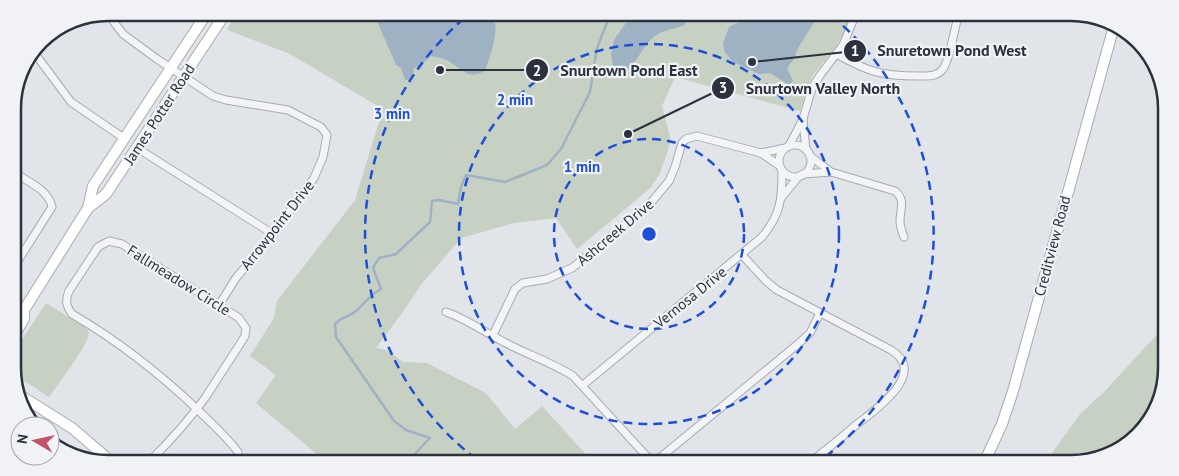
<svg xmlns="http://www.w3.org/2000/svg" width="1179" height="476" font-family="'PT Sans',sans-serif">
<rect width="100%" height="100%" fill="#e1e4e8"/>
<g fill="#c6d1c3">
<path d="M236,13L849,16L845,31L837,45L813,75L806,91L800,111L675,77L662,106L671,141L660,173L651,187L641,196L577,249L556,218L514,223L461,238L420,286L407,306L376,348L387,350L403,362L427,363L486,393L515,429L542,406L592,461L315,460L318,455L256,403L276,375L250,356L274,318L277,301L355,200L383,109L288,53L227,30Z"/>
<path d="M46,303L86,328L89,333C86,349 59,382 49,397L14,374V352Z"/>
<path d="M1162,329L1161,399L1129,444L1077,463H1044L1053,456L1052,453L1080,414L1104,392Z"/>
</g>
<g fill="#9fb2c4">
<path d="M374,14H492C501,29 490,56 485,71C469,79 466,72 453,64C446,59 439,57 431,56L420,66L414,68L412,79L405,80L401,68L396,65Z"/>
<path d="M653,15L691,16L684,25C675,30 664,29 655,36C644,43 639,60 628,69L613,66L611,55L614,40L626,23Z"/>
<path d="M762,16H818L798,48L794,59L787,68L793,81L789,85L770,73L759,74L732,61L724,51L723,43L729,27L747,18L761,19Z"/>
</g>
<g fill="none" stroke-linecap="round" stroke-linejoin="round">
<path stroke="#9fb2c4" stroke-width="2.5" d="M409,460L430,438L406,430L394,421L336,337L335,324C341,317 349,317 356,311C365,303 369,296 381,289L373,268L379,258L396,254L430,222L432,201L439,200L458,204L461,187L466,175L505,182L547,165L561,149L590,92L597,48L610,15"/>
<g stroke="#a7abb2" stroke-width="9">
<g id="street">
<path d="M107,13L123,34L157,59L213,96L226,100L288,110L321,127L327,135L323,157L314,178L273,234L236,278L219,305"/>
<path d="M33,51L71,102L125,139"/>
<path d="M838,55C869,72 882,76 918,76C928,76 937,77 943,69C950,59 954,30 958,17"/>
<path d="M803,120L806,150"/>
<circle cx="795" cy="161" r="16"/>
<path d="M789,146L803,119L812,88L821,74L843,45L855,16"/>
<path d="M137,148L273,234"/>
<path d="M761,153L785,148"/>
<path d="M810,156L831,172"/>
<path d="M13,172C27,181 49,190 52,207L14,267"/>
<path d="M803,174L831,172L895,191C906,200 900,209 900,221C900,226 902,232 904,237"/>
<path d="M782,197L799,176"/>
<path d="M742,255L766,281L777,290L891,350C929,373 875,410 856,425C841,438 826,450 811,462"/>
<path d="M446,312C467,319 484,332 504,342C526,354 551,362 573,376L651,461"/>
<path d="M493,335L515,289L523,283L547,279L572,268L649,205L669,181L675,167L682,143L686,139L697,136L761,153L780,166"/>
<path d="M583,385L762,237C781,214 782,199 782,170"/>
<path d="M823,452L833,462"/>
<path d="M152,459C173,438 188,421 205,398L240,344L245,336L246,328L239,318L122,244L109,241L98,247L69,291C65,300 66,306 72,314C120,342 158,372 198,410C212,424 226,436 238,452"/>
<path d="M656,461L798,344L810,333L820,313"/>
</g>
</g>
<g stroke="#a7abb2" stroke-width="12">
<g id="secondary">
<path d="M88,208L93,186L207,13"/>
<path d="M14,312L24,310"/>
<path d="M14,335L24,319V310L88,208L106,194L221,20L222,13"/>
<path d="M18,394L72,428L107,458"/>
<path d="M984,463L1002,424L1013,391L1114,26"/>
</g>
</g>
<use href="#street" stroke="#f3f4f6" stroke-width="7"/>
<use href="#secondary" stroke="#fff" stroke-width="10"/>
</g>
<g fill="none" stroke="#1d4ed8" stroke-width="2.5" stroke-dasharray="9 6">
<circle cx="649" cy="234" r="95"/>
<circle cx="649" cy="234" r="190"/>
<path d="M476 459A284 284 0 0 1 468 15M832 16A284 284 0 0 1 820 461"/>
</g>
<g text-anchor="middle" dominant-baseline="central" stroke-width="4.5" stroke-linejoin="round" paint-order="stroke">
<g font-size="15" fill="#2b323e" stroke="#f0f2f5">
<text transform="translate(159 114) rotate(-57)">James Potter Road</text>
<text transform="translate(277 225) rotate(-52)">Arrowpoint Drive</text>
<text transform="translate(615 232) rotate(-40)">Ashcreek Drive</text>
<text transform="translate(1052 246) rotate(-75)">Creditview Road</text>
<text transform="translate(179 280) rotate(32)">Fallmeadow Circle</text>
<text transform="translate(690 297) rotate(-39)">Vernosa Drive</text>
</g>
</g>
<path d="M0 0H1179V476H0ZM108 21H1071A87 87 0 0 1 1158 108V368A87 87 0 0 1 1071 455H108A87 87 0 0 1 21 368V108A87 87 0 0 1 108 21Z" fill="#f0f2f5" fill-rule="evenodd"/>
<path fill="none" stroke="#2b323e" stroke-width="2.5" d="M108 21H1071A87 87 0 0 1 1158 108V368A87 87 0 0 1 1071 455H108A87 87 0 0 1 21 368V108A87 87 0 0 1 108 21Z"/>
<circle cx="649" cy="234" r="8" fill="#1d4ed8" stroke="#f0f2f5" stroke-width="2.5"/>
<g font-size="15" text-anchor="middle" font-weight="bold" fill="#1d4ed8" stroke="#f0f2f5" stroke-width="4.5" stroke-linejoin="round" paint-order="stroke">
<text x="515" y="105">2 min</text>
<text x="392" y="119">3 min</text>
<text x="582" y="172">1 min</text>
</g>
<path fill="none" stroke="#2b323e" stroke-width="2" d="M752 62L855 51M440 70L537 70M628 134L723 88"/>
<g fill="#2b323e" stroke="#f0f2f5" stroke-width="2">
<circle cx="752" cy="62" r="5"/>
<circle cx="440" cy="70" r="5"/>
<circle cx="628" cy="134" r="5"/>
<circle cx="855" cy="51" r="12"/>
<circle cx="537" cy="70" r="12"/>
<circle cx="723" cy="88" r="12"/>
</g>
<g font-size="15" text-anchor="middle" font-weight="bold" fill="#fff">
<text x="855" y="56">1</text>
<text x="537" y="76">2</text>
<text x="723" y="93">3</text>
</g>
<g font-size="16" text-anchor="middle" font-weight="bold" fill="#2b323e" stroke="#f0f2f5" stroke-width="4.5" stroke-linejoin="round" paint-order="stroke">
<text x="952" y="56">Snuretown Pond West</text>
<text x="629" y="76">Snurtown Pond East</text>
<text x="823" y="94">Snurtown Valley North</text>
</g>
<g transform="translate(35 441) rotate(279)"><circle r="24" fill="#f0f2f5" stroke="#a1a5ac"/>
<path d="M0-4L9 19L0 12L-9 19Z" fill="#c05366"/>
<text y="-8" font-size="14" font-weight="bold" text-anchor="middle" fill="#2b323e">N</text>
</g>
</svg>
